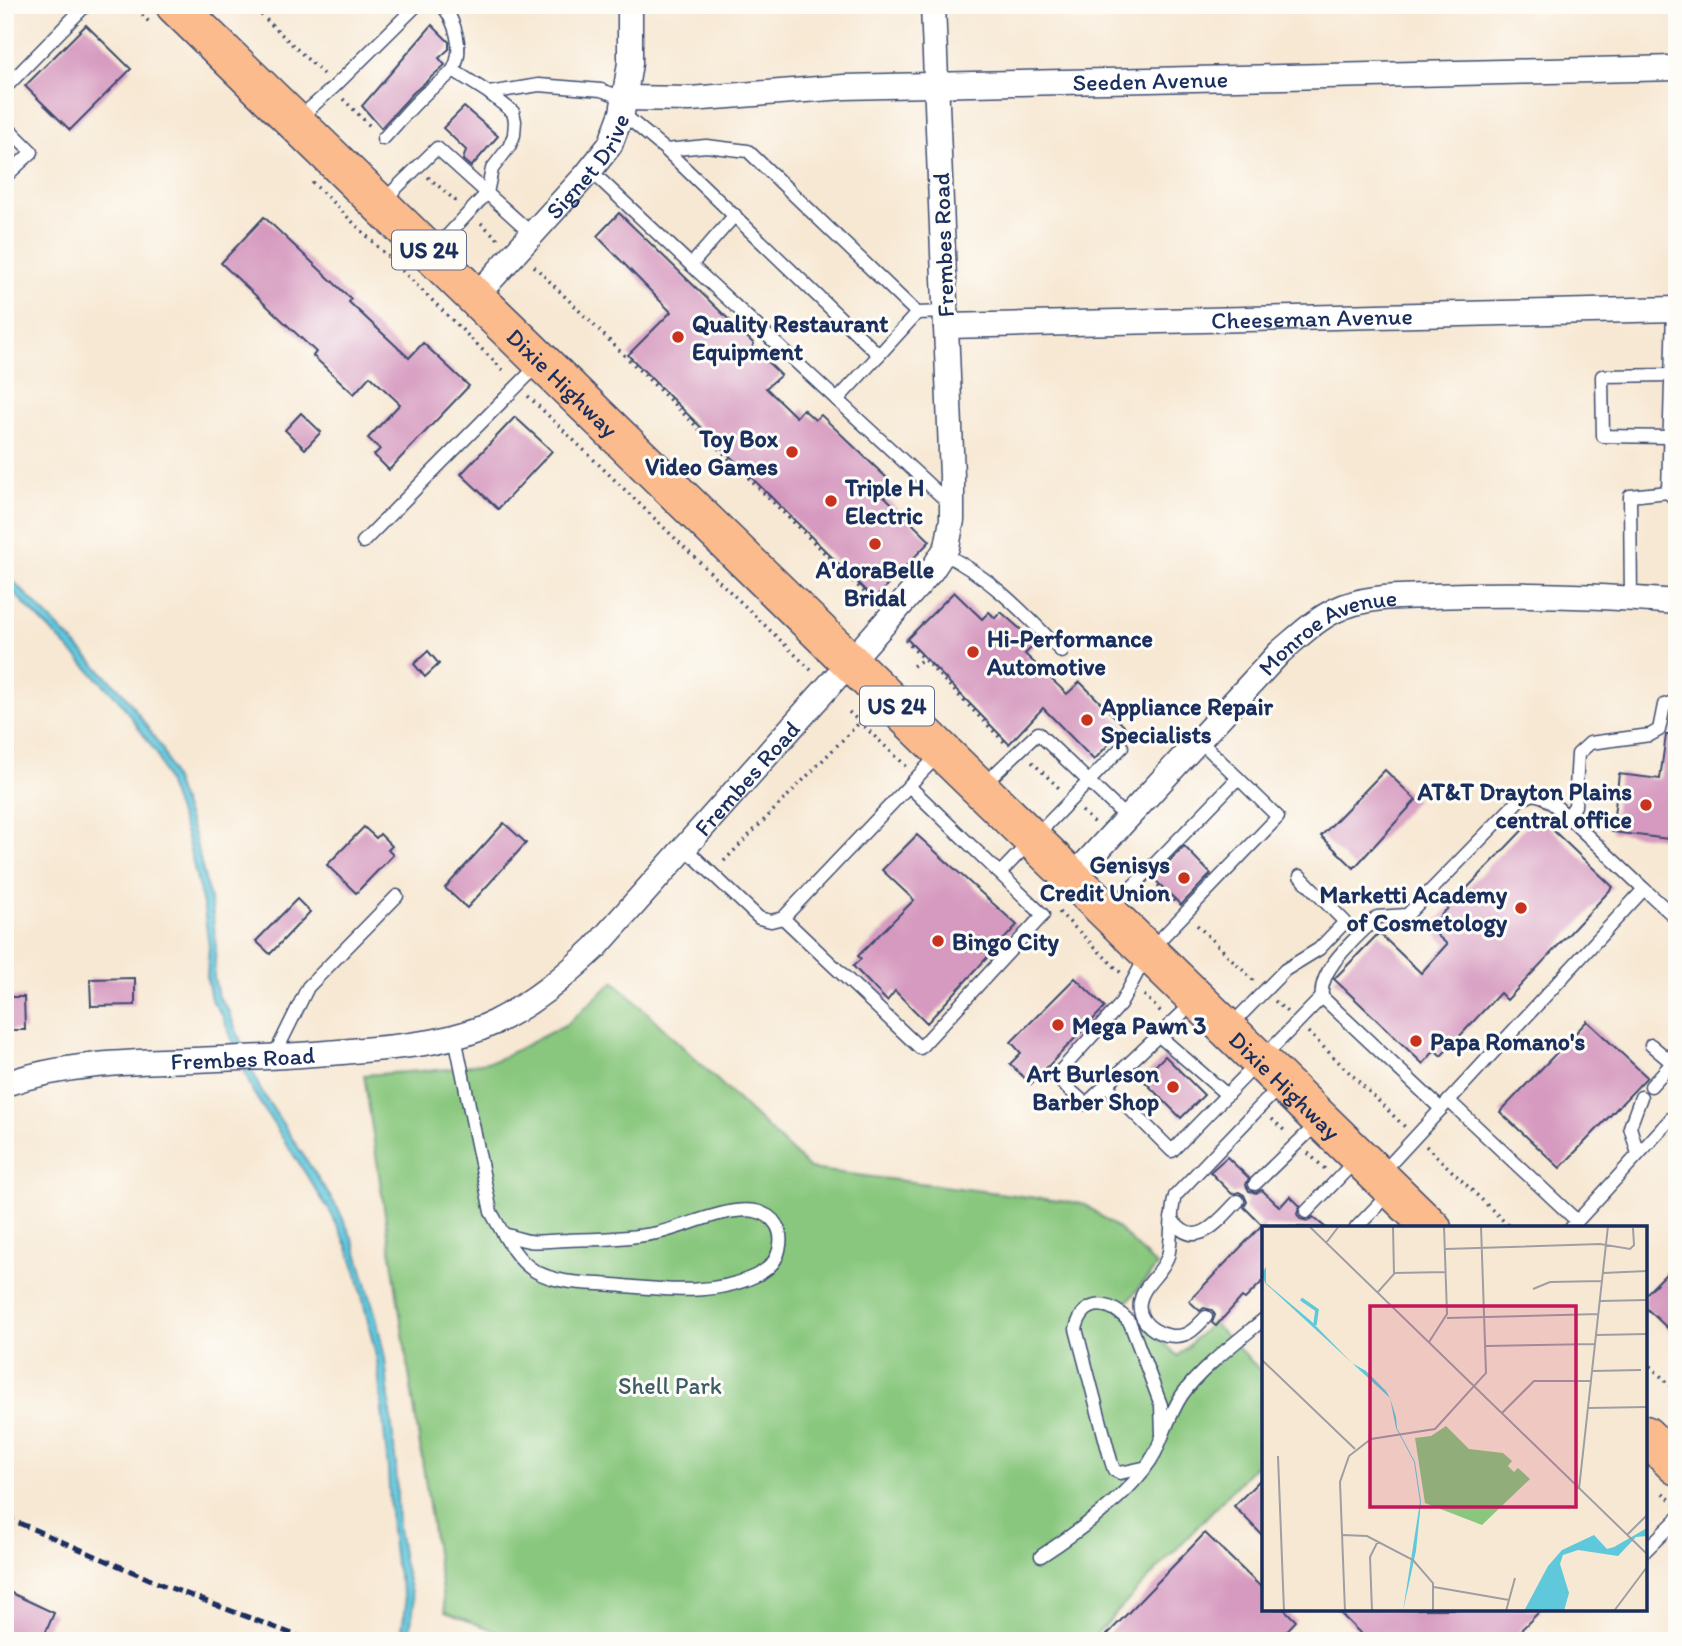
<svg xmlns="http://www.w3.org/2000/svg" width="1682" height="1646" font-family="Itim,sans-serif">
<rect width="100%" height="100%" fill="#fdfcf7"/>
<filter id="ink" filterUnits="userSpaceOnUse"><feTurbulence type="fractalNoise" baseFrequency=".0143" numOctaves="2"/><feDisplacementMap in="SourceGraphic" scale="14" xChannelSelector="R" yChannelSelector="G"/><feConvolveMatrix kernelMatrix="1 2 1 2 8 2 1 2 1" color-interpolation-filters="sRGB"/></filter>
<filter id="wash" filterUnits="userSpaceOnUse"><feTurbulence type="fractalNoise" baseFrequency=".00686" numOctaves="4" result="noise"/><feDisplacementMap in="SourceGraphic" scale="28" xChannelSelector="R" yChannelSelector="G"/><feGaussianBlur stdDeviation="1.57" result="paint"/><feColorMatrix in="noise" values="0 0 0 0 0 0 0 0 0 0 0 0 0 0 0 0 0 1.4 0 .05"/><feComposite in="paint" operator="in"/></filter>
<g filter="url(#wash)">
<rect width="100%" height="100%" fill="#f7e8d3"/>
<path fill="#89c77e" stroke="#527b6e" stroke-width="2" d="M614,981L810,1169L1084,1204L1120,1230L1157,1266L1124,1306L1178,1356L1212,1322L1264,1374V1456L1090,1641H522L445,1612L364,1075L449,1069L497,1060L567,1024Z"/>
<path fill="#5fc8db" stroke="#3d7c9c" stroke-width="2" d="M5,573L125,695L163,750L194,835L212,908L216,946L214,977L218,996L228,1010L260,1089L338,1209L354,1242L376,1317L385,1359L396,1467L398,1529L403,1561L414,1604L408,1641H400L406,1605L395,1562L391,1530L388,1468L377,1360L357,1274L347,1245L331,1213L253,1092L222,1015L211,999L207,978L209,946L204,909L187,837L157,754L119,700L5,584Z"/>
<g id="blocks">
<g fill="#d699bf">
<path d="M86,25L131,69L70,130L25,86Z"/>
<path d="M432,25L449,42V49L439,58L445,65L413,93L381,128L362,106Z"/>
<path d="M464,107L498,136L471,167L463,160L466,150L443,128Z"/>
<path d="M619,213L754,344L752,347L781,375L766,388L796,417L803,409L815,420L821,415L890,481L879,491L930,541L874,599L628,355L671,312L597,236Z"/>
<path d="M264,217L351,299L349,302L409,358L423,343L469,386L389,470L374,455L380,449L368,438L400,404L370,376L354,394L313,356L316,352L221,263Z"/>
<path d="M301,413L321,432L305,449L285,430Z"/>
<path d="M515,417L552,451L498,509L461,474Z"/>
<path d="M954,592L982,619L989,612L995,618L1001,612L1036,643L1025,654L1067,694L1080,682L1125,727L1094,760L1043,708L1009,744L907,639Z"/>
<path d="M428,651L439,664L425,677L414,664Z"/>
<path d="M1666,735H1677V840L1612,832L1619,774L1660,779Z"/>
<path d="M1385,770L1416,800L1354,868L1321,836Z"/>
<path d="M1537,815L1613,887L1507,1000L1500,993L1441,1056L1435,1050L1423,1064L1334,979L1379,933L1421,973L1447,944L1429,928Z"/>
<path d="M504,823L526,843L467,908L445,888Z"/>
<path d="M364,827L376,838L380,834L392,846L388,850L393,855L356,893L327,865Z"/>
<path d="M917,835L1017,925L927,1023L895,991L887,1001L853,966L861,959L858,956L914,900L882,870Z"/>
<path d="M1184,846L1211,874L1181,905L1153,878Z"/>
<path d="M297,899L310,912L270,954L256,941Z"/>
<path d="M135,978V1005L91,1006L90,979Z"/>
<path d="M1075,978L1105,1007L1031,1084L1010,1064L1021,1053L1011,1042Z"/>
<path d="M5,997H24L25,1030H5Z"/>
<path d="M1587,1021L1647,1077L1560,1168L1500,1112Z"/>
<path d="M1165,1056L1204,1095L1181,1118L1142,1079Z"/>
<path d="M1227,1157L1249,1178L1246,1185L1249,1191L1256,1193L1262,1190L1280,1207L1290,1196L1300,1206L1297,1214L1300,1219L1308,1221L1313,1217L1326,1228L1264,1226V1280L1245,1299L1242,1297L1216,1326L1212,1323L1215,1315L1212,1310L1204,1308L1200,1311L1189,1301L1262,1225L1244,1207L1247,1202L1244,1195L1239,1192L1232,1194L1210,1172Z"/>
<path d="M1677,1263V1337L1645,1307V1295Z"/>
<path d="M1264,1476V1537L1234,1506Z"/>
<path d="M1205,1533L1264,1590V1609H1284L1296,1621L1277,1641H1101Z"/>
<path d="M5,1590L54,1613L42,1641H26L5,1631Z"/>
<path d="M1336,1609H1542L1519,1632L1526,1641H1368Z"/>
</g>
</g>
</g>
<g filter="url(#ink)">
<use href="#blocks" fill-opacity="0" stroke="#3c4b70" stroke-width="2"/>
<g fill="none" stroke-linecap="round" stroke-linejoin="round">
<g stroke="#3c4b70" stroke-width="15">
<g id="service">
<path d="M453,70L489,93L539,85L601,90L624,98"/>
<path d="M5,88L86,5"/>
<path d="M622,113L666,150L706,146L748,151L917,313L946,312"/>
<path d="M298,119L334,87L417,5"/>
<path d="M5,125L32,152L5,177"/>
<path d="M383,139C397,124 410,108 425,94C433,86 449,78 454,68C464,48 455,21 442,5"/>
<path d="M666,150L879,355L917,313"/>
<path d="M590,170L691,265"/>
<path d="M383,201L437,148L531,233"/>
<path d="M735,215L691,265L952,506"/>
<path d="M434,250L487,193L492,169L509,147L514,135L515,121L513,112L489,93"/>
<path d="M837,400L879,355"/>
<path d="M1669,437L1603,436L1602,376L1671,375"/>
<path d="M1668,492L1673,309"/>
<path d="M363,542L540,363"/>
<path d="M942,553C991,577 1025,614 1062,652"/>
<path d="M1631,598L1630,496L1668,492L1677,502"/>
<path d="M1200,741L1238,778"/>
<path d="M983,785L1038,733L1127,818"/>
<path d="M1567,817L1575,806L1578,754L1590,743L1650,735L1659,730L1664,705L1677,701"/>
<path d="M685,848L759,918L771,921L783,918L940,753"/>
<path d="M1000,873L1122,747"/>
<path d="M1111,909L1238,778L1278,817L1149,951L1120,1005L1055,1077L1086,1104L1194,1002"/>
<path d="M783,918L920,1048L1043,915L909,786"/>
<path d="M1322,997C1318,968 1358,937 1377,917L1407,915L1519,800L1534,794L1544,797L1558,808L1644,889"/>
<path d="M1231,1025L1285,970L1319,949L1345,922L1300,876"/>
<path d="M1158,1035L1227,1095"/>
<path d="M455,1037L491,1212C502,1231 515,1260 535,1271C557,1284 588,1283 613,1285C659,1289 711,1297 755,1276C766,1271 776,1263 779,1250C784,1231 775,1215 755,1211C727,1206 685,1227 657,1233C627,1239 596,1239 567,1240C555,1240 541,1243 529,1241C521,1240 512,1236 504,1234"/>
<path d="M1651,1045L1677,1067"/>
<path d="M274,1056L308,987L397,896"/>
<path d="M1106,1085L1172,1151L1322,997L1441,1109"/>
<path d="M1651,1086L1672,1063"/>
<path d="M1449,1101L1577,1221"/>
<path d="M1638,1154L1630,1127L1641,1097"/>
<path d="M1382,1173L1644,889L1677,919"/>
<path d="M1255,1184L1318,1123"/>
<path d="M1306,1212L1357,1159"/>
<path d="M1171,1218C1195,1254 1218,1221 1238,1201"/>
<path d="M1356,1228L1390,1193"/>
<path d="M1571,1228L1677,1112"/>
<path d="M1206,1317C1200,1323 1194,1331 1186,1334C1166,1342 1136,1325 1140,1302C1143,1284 1162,1274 1168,1256C1173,1237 1169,1216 1175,1196L1281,1085"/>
<path d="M1143,1468L1120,1473L1114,1470L1111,1461L1076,1329C1084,1296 1112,1301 1130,1323L1161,1405L1162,1434"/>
<path d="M1645,1551L1677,1519"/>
<path d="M1041,1556C1076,1533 1135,1491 1155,1453C1164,1434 1170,1413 1182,1395C1199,1370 1240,1339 1264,1319"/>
</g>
</g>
<g stroke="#3c4b70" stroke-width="27">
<g id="minor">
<path id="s1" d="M624,98L690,99L844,87L1677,68"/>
<path id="s2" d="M476,296L587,174L610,145L622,113L630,63V5"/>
<path id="s3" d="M946,326L1677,309"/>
<path id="s4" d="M1073,877L1280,652C1298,637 1315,620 1336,610C1364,596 1400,597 1430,596C1512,593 1595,595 1677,602"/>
<path id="s5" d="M5,1084C66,1063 131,1062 194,1060C254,1058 314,1055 374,1049C415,1045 455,1041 493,1023C532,1004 563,978 595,948L932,570L947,547L952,520V476L933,5"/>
</g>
</g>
<g stroke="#3c4b70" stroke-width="41">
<g id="primary">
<path id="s6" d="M175,5L1432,1228"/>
<path d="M1645,1435L1677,1466"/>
</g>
</g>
<g stroke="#3c4b70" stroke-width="3.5" stroke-dasharray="2 5" stroke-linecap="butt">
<path d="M132,5L151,24"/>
<path d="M251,5L323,74"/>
<path d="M343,99L372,128"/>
<path d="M428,177L457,202"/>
<path d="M312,182L506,373"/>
<path d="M481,223L498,239"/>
<path d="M534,266L865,593L853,605"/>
<path d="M528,396L812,671"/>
<path d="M905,640L1006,744"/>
<path d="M913,666L922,660"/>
<path d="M849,712L906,766"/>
<path d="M1032,762L1059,788"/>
<path d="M1082,811L1094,823"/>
<path d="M724,861L860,722"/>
<path d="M1158,885L1175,902"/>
<path d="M1059,912L1121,973"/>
<path d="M1197,925L1254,981"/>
<path d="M1144,995L1161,1012"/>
<path d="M1275,1001L1287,1012"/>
<path d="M1308,1032L1405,1127"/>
<path d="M1272,1119L1287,1133"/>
<path d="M1426,1146L1511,1228"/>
<path d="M1308,1153L1325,1169"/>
<path d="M1645,1361L1677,1392"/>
<path d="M1663,1493L1675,1504"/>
</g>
<use href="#service" stroke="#fff" stroke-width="12"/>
<use href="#minor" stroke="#fff" stroke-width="24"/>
<use href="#primary" stroke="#fbbb8c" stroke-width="38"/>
<path stroke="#1b2f5e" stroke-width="5" stroke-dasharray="10 5" stroke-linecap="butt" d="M5,1517L163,1585L311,1641"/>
</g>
</g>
<g fill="#c8321e" stroke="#fdfcf7" stroke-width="2.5">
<circle cx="678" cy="337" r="7"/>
<circle cx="792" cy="452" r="7"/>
<circle cx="831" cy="501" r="7"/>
<circle cx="875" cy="544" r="7"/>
<circle cx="973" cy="652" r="7"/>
<circle cx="1087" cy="720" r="7"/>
<circle cx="1646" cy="805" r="7"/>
<circle cx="1184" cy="878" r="7"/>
<circle cx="1521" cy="908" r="7"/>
<circle cx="938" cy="941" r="7"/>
<circle cx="1058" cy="1025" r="7"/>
<circle cx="1416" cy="1041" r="7"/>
<circle cx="1173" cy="1087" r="7"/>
</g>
<g text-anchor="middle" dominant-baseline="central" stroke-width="6" stroke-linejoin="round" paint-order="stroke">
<g fill="#fdfcf7" stroke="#5f6c8c" stroke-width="2">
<rect x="392" y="230.5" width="74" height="39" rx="5"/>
<rect x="860" y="686.5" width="74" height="39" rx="5"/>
</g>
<g font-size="23" font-weight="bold" fill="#1b2f5e">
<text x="429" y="250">US 24</text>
<text x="897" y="706">US 24</text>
</g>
<g font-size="24" fill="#1b2f5e" stroke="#fdfcf7">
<text stroke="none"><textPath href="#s1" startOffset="527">Seeden Avenue</textPath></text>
<text stroke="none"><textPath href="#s2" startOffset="172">Signet Drive</textPath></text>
<text transform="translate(943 245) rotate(-92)">Frembes Road</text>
<text stroke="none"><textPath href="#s3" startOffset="366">Cheeseman Avenue</textPath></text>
<text stroke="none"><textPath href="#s6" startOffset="541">Dixie Highway</textPath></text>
<text stroke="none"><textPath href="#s4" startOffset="359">Monroe Avenue</textPath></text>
<text stroke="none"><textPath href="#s5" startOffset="849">Frembes Road</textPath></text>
<text stroke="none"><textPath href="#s5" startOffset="240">Frembes Road</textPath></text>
<text stroke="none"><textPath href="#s6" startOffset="1549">Dixie Highway</textPath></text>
</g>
<g font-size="24" font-weight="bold" fill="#1b2f5e" stroke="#fdfcf7" text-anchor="start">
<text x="692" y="323">Quality Restaurant<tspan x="692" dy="28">Equipment</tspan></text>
<text x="778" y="438" text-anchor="end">Toy Box<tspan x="778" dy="28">Video Games</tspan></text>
<text x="845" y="487">Triple H<tspan x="845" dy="28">Electric</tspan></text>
<text x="875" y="569" text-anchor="middle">A'doraBelle<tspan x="875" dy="28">Bridal</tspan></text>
<text x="987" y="638">Hi-Performance<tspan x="987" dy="28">Automotive</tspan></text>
<text x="1101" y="706">Appliance Repair<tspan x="1101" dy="28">Specialists</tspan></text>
<text x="1632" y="791" text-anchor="end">AT&amp;T Drayton Plains<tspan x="1632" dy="28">central office</tspan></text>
<text x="1170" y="864" text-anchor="end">Genisys<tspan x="1170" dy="28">Credit Union</tspan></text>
<text x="1507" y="894" text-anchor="end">Marketti Academy<tspan x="1507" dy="28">of Cosmetology</tspan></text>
<text x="952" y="941">Bingo City</text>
<text x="1072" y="1025">Mega Pawn 3</text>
<text x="1430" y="1041">Papa Romano's</text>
<text x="1159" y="1073" text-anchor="end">Art Burleson<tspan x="1159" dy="28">Barber Shop</tspan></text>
</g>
<g font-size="24" fill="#3c5d68" stroke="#fdfcf7">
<text x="670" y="1385">Shell Park</text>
</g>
</g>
<g transform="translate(1262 1226)">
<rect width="385" height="385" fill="#f7e8d3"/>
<path d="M184,200L207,223L241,227L250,235L246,240L252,246L256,242L268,253L220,299L163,277L153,212L169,210Z" fill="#89c77e"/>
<path d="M4,41V57L49,95L90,137L104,145L124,165L128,172L134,191L135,202L153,236L159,276L154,325L141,385L158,276L152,236L134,202L128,172L3,57L0,47ZM385,302V310L374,311L356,330L316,324L301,329L298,338L307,367L302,385H262L286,340L300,324L332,309L345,323L352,321Z" fill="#5fc8db"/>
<path fill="none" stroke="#5fc8db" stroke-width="3.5" d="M39,73L55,84L53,99"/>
<path fill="none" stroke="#9f9ea4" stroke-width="2" d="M47,0L385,328M64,17L77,0M183,23L338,18L368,23L372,19L371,2M132,47L184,46M341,47L385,45M271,63L288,56L340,55M115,67L132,48L131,0M338,75L385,74M185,92L337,88M334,109L385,108M167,116L185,88L182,0M224,120L333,118M0,134L93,223M330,145L379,144M327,182L385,181M240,187L272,155H329M16,230L22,385M317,263L346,0M81,309L105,310L151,334L171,357V385M365,309L385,289M172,361L247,374M83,385L78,256L87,230L109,213L173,203L224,147L219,0M110,385L108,331L116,315M244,385L253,352M352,385L385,341"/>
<path fill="#c2185b" fill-opacity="0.15" stroke="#c2185b" stroke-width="3.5" d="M108,80H314V281H108Z"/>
<rect width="385" height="385" fill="none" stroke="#1b2f5e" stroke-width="3.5"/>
</g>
<rect width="1682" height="1646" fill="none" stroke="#fdfcf7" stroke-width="28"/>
</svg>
